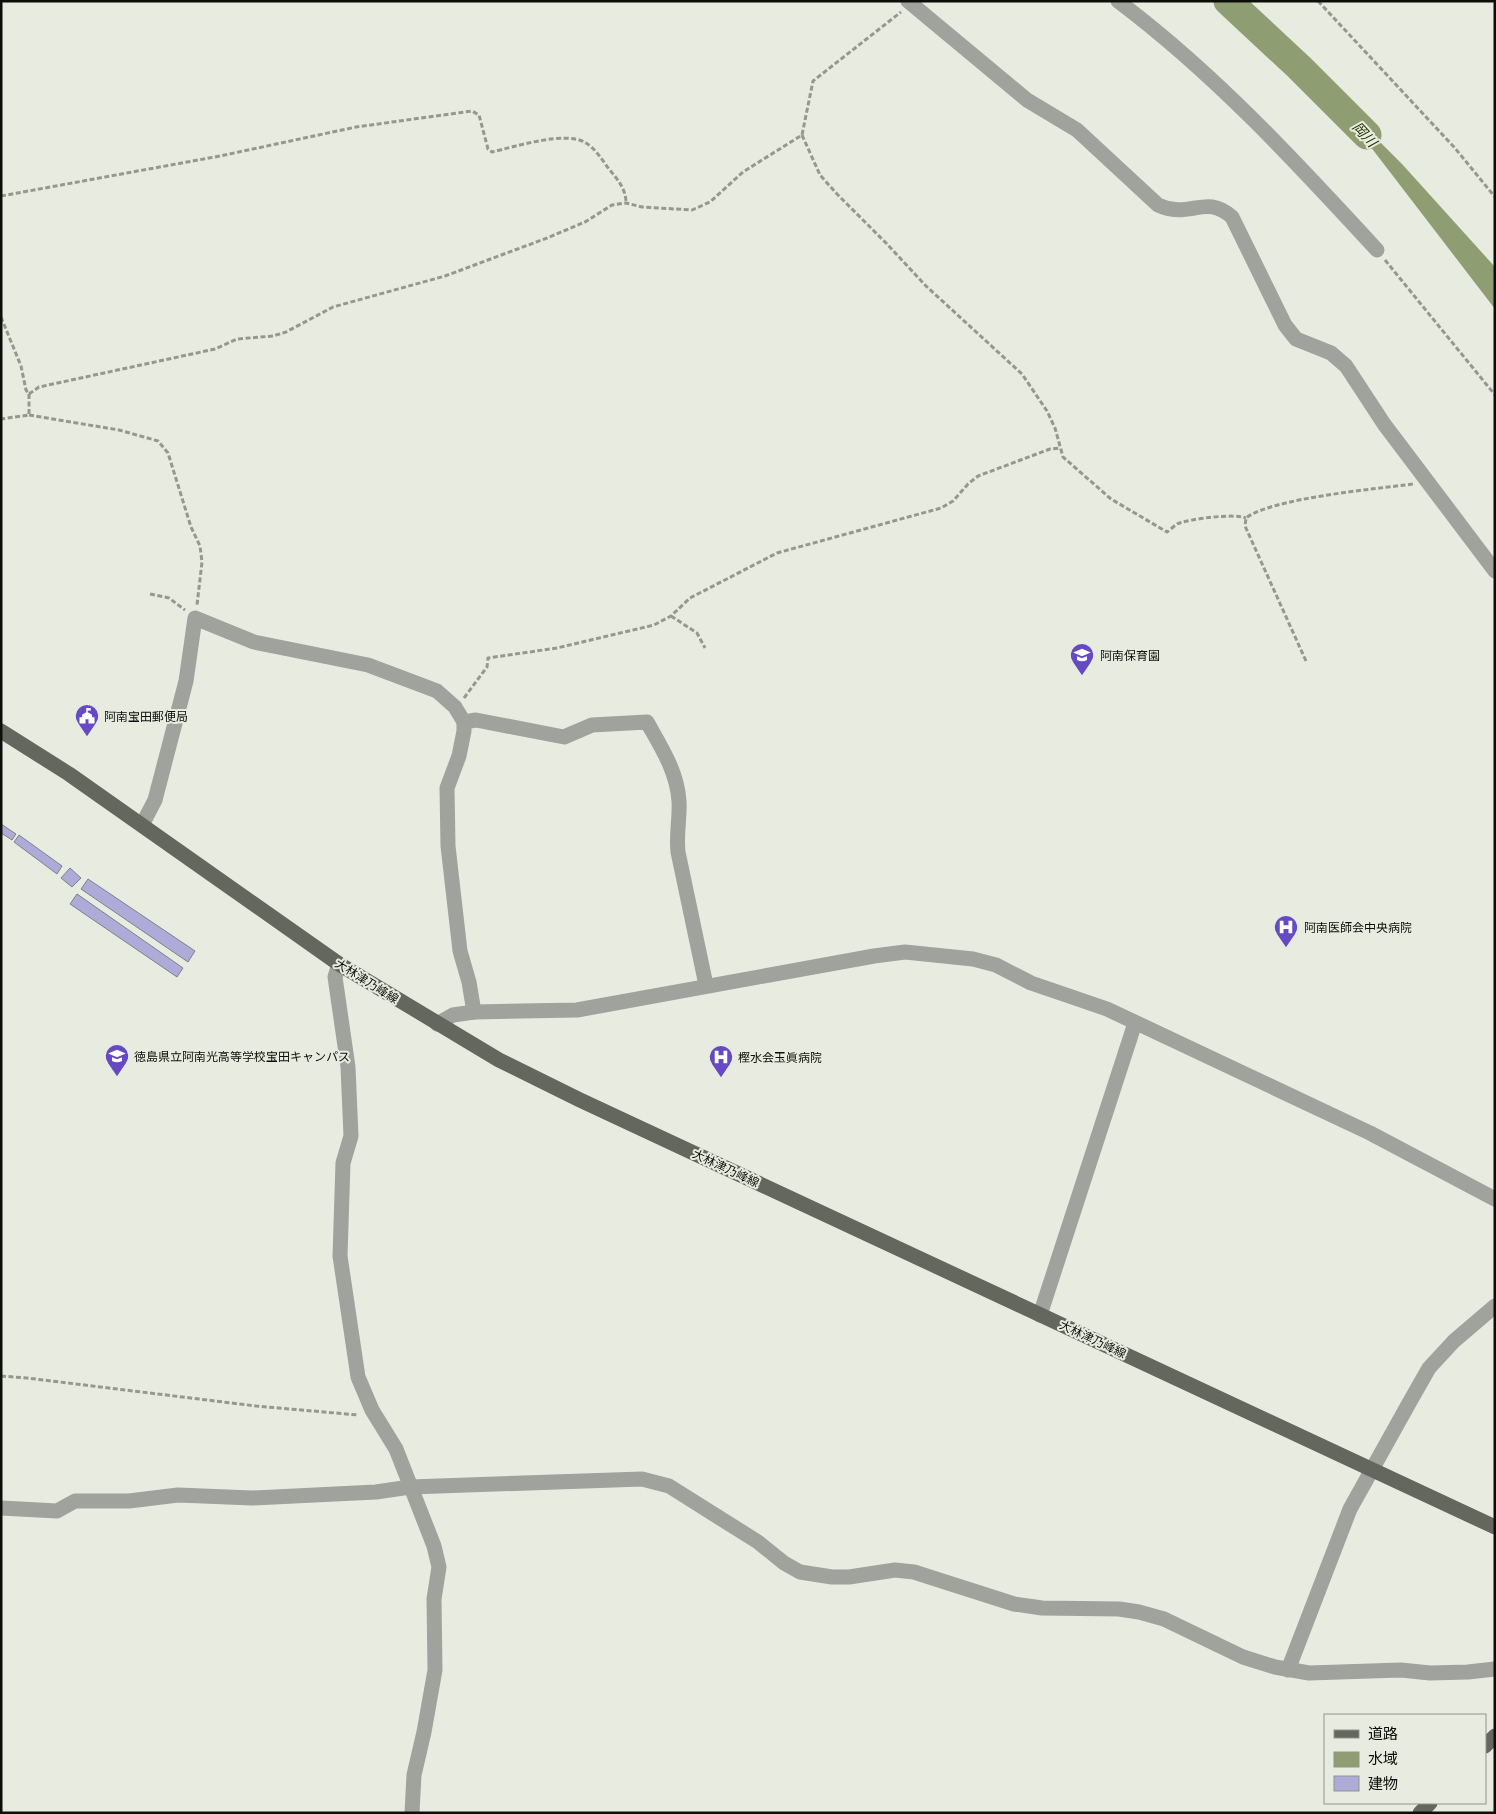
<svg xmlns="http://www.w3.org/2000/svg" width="1496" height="1814" font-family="'Noto Sans','Noto Sans JP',sans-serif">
<rect width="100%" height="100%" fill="#e8ece0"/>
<path fill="#8f9e72" d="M1324,86L1402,164L1495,267V309Z"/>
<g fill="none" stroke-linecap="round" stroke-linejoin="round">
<path stroke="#8f9e72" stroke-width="29" d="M1228,1L1299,67L1367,135"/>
</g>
<g fill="#afabd8" stroke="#80808b">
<path d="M1,824L16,834L12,840L1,833Z"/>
<path d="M19,835L62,866L57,874L14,842Z"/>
<path d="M70,868L81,878L72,887L61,878Z"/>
<path d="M88,879L195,951L188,962L81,889Z"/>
<path d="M77,894L183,968L177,977L70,904Z"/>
</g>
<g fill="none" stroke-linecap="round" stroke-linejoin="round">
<g stroke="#95988f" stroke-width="3" stroke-dasharray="5 2.5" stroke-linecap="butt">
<path d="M1318,1L1454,147L1495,197"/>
<path d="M802,135L820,175L837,194L886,243L926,286L1022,374L1047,411L1055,428L1063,457L1111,499L1167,532C1170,530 1174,526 1177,524C1188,519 1235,513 1246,518"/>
<path d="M1,196L220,156L356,127L472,111L479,115L488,149L492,152C514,147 566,130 586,143C596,149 602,160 609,169C618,180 626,189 626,203"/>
<path d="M1385,260L1495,395"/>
<path d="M1,317L21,366L26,390L29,394V415L1,419"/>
<path d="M29,394L39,387L215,349L237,339L273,336L286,332L333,307L445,276L547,238L585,222L612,205L626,203L642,207L692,210L710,202L743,172L802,135L813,81L901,12"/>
<path d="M29,415L119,430L158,441L168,453L191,527L200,546L202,562L197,605"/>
<path d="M150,594L169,598L185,610"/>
<path d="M671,616L697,633L705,648"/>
<path d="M1306,661L1245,526L1246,518C1272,498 1376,489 1413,484"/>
<path d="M464,698L487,667L488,658L557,648L654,625L671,616L690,598L777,553L941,508L953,501L968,484L978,476L1050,449L1060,448"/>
<path d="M1,1376L27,1378L256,1406L358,1415"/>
</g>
<g stroke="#a0a29d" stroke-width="15">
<path d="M908,1L1027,100L1077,130L1158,205C1190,220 1205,193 1232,217L1285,325L1296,339L1331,353L1346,366L1384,424L1495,571"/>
<path d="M1118,1C1214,73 1296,162 1377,250"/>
<path d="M464,722L476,720L564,737L592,725L647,722C661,747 677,771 679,801C680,818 676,834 678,852L706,985"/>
<path d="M142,825L155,800L186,681L195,618L254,642L368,665L437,691L455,707L464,722V731L459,756L447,788L448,846L460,951L469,982L474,1012"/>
<path d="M339,964L335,977L348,1067L351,1136L343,1163L340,1256L358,1377L372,1410L396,1449L434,1546L439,1567L434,1599L435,1670L424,1732L414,1775L412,1813"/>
<path d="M437,1024L453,1015L474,1012L577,1010L874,956L905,952L973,959L996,965L1031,983L1107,1009L1370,1133L1495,1199"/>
<path d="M1040,1315L1135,1023"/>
<path d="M1,1508L57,1511L75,1501H129L178,1495L252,1498L376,1492L410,1487L642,1479L669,1486L758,1542L784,1563L800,1572L832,1577H849L895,1570L914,1572L1014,1604L1042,1608L1119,1609L1139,1612L1164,1619L1243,1657L1275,1667L1309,1673L1401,1670L1430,1673L1468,1672L1495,1669"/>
<path d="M1288,1670L1350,1509L1408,1405L1429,1368L1454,1341L1495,1306"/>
</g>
<g stroke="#64675e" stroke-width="15">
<path d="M1,731L69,774L339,964L499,1060L580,1100L1495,1527"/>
<path d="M1485,1746L1495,1736"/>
<path d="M1420,1813L1430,1803"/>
</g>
</g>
<defs>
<g id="school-pin" transform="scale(1.25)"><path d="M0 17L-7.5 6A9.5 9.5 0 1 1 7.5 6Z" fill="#654ac3" stroke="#e8ece0"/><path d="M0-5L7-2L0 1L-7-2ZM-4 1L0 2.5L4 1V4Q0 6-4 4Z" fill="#fff"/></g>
<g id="civic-pin" transform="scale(1.25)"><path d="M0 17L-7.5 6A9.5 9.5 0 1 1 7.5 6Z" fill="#654ac3" stroke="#e8ece0"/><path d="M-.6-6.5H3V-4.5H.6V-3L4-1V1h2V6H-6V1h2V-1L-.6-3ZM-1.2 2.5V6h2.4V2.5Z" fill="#fff"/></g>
<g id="hospital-pin" transform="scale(1.25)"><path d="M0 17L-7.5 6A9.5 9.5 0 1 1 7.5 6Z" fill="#654ac3" stroke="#e8ece0"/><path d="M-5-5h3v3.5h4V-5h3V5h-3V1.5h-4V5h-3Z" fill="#fff"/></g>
</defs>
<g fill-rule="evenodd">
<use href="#school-pin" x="1082" y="655"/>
<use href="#civic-pin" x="87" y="716"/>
<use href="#hospital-pin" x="1286" y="927"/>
<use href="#school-pin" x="117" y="1056"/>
<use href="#hospital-pin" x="721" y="1057"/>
</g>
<g text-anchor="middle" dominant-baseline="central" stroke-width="4" stroke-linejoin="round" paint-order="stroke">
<g font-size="12" fill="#0d0e0a" stroke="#e8ece0" text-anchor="start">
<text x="1100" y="655">阿南保育園</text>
<text x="104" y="716">阿南宝田郵便局</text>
<text x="1304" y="927">阿南医師会中央病院</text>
<text x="134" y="1056">徳島県立阿南光高等学校宝田キャンパス</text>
<text x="738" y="1057">樫水会玉眞病院</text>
</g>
<g font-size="12" fill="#0d0e0a" stroke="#e8ece0">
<text transform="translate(367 981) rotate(32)">大林津乃峰線</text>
<text transform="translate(726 1168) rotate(25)">大林津乃峰線</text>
<text transform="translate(1093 1339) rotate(25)">大林津乃峰線</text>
</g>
<g font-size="14" font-style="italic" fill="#253200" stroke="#e8ece0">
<text transform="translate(1365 134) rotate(47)">岡川</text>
</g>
</g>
<rect width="1496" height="1814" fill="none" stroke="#0d0e0a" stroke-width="5"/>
<rect x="1324" y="1714" width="162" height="90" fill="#e8ece0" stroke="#90938a"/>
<rect x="1334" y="1730" width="25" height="8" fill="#64675e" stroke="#90938a"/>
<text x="1368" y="1739" font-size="15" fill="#0d0e0a">道路</text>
<rect x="1334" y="1752" width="25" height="15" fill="#8f9e72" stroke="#90938a"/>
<text x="1368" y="1764" font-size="15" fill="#0d0e0a">水域</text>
<rect x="1334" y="1776" width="25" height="15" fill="#afabd8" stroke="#90938a"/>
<text x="1368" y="1789" font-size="15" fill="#0d0e0a">建物</text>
</svg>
